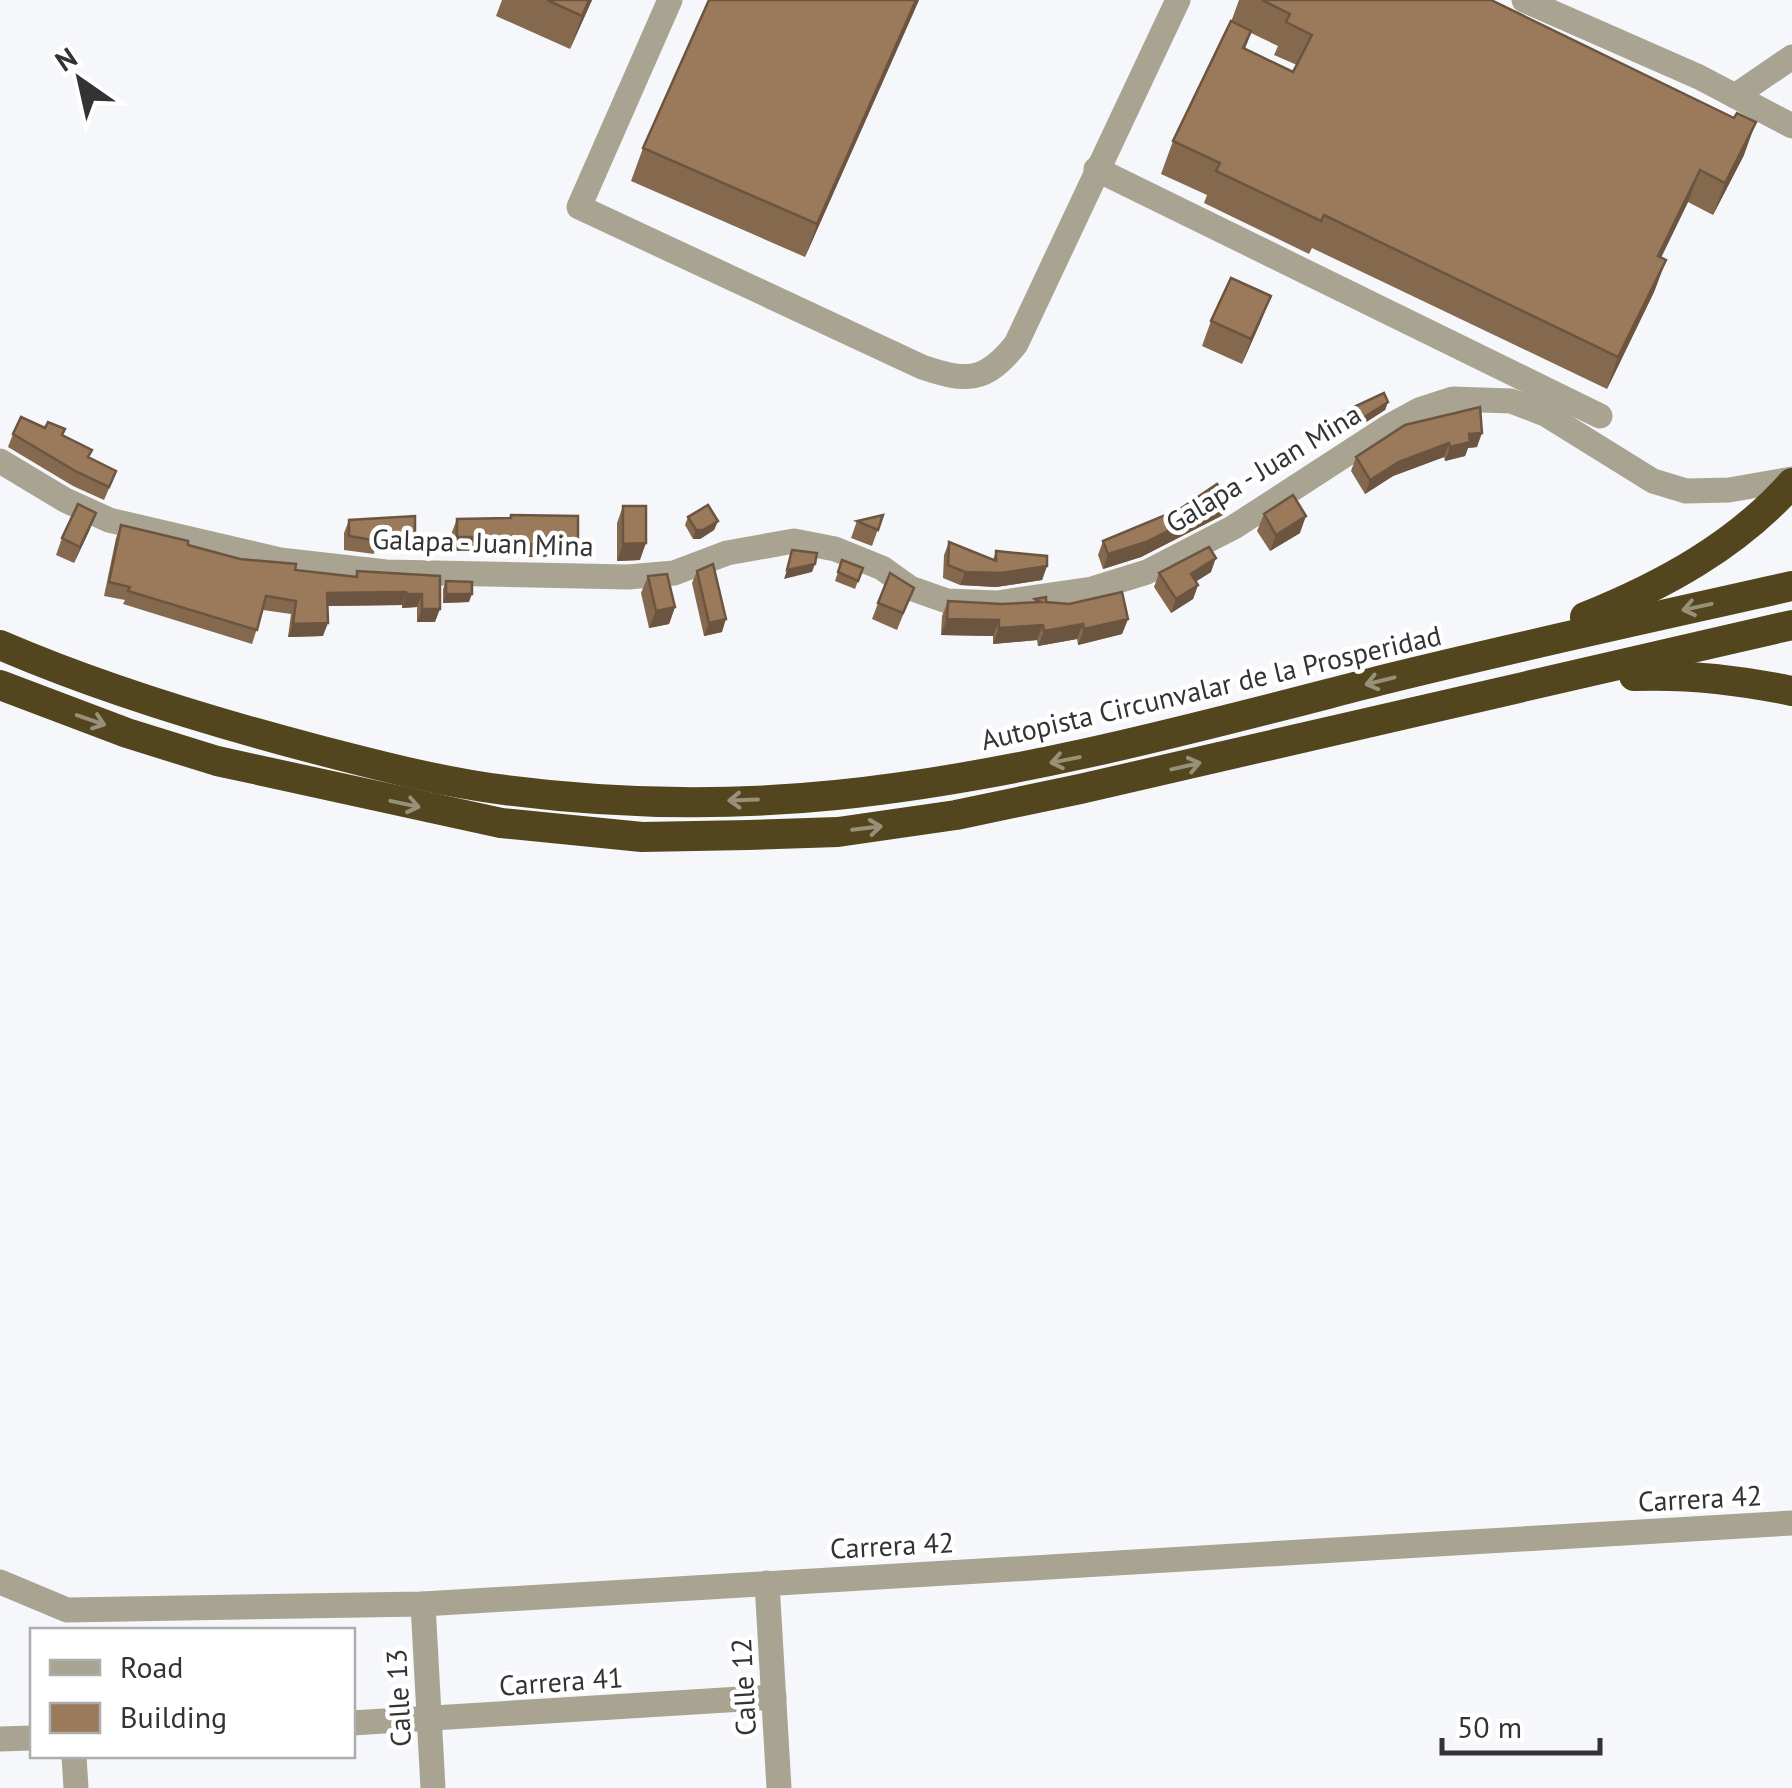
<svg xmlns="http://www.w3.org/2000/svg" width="1792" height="1788" font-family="'PT Sans',sans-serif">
<rect width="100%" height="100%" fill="#f6f7fa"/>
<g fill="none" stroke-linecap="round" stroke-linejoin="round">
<g stroke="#a9a391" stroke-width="25">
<path d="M670,0L579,207L922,367C966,382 985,383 1016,344L1178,0"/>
<path d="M1524,0L1699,77L1792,126"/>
<path d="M1735,96L1792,57"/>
<path d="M1096,169L1600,416"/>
<path d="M0,461L65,500L109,520L280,560L386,572L628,577L674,573L727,553L794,541L835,549L882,568L910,588L947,601L997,603L1092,589L1147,572L1234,527L1388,427L1419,410L1453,399L1511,401L1545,414L1653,481L1686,491L1729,490L1792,479"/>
<path d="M0,1582L67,1610L423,1604L1792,1523"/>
<path d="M767,1583L779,1788"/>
<path d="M423,1604L433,1788"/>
<path d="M352,1723L774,1697"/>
<path d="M0,1739L32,1738"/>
<path d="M74,1756L76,1788"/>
</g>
<g stroke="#53461e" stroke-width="30">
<path d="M1585,617C1662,586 1736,546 1792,483"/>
<path d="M0,645C102,689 208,721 315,749C377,765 441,782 505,790C613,804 728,806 836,795C1021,776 1199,727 1378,681C1515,647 1654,617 1792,586"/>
<path d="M1634,676C1688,674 1740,680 1792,691"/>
<path d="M0,685L127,733L217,761L501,823L642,837L748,835L838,832L956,815L1080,789L1792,625"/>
</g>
</g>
<g fill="#84694e" fill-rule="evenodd">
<path d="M502,0H592L570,49L496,16Z"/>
<path d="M919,0L805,257L631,181L643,148Z"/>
<path d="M1239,0H1491L1744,155L1713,215L1688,202L1661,258L1666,260L1654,292L1607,389L1312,248L1309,254L1204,203L1207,195L1161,174L1173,141L1231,22ZM1251,33L1278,46L1274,55L1297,65L1293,72L1245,49Z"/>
<path d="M1211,321H1261L1242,364L1202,346Z"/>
<path d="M1388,402L1385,410L1349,433L1342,420L1345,411Z"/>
<path d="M1480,407L1477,447L1468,448L1465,456L1445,461L1444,457L1393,476L1365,494L1351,471L1356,457Z"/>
<path d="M13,434L62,435L89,458L111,484L104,500L73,486L8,447Z"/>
<path d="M1228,500L1223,515L1141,557L1103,569L1098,555L1103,541Z"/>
<path d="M623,506L640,560L617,561V523Z"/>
<path d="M1264,514L1300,533L1270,551L1257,531Z"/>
<path d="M511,515L578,540L574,553H548L546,557H506V550L452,551V532L457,519L510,518Z"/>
<path d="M883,515L872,546L851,538L857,521Z"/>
<path d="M688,517L718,521L714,530L700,539H693L685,525Z"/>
<path d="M349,520L410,549H375L374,554L344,550V533Z"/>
<path d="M121,525L240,559L295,570L355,577L357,571L440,576L435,622H417V607L402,608V605L328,606L323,636L288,637L291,614L263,610L252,644L123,604L125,600L104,596L116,538Z"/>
<path d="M90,529L74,563L56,555L62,538Z"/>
<path d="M949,542L993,560L996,551L1047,566L1042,580L996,587L960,585L943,578L944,555Z"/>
<path d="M842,560L863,568L855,589L835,581Z"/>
<path d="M697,571L722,632L704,636L692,583Z"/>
<path d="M1211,572L1196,581L1198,585L1193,599L1171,613L1154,587L1159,573Z"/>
<path d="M648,576L675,607L669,624L649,628L641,593Z"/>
<path d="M446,581L469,602L443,603V589Z"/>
<path d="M914,588L897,630L872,619L878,603Z"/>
<path d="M1035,599L1128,619L1122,634L1078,645L1077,639L1038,646L1037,640L993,644V636L941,635L942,616L948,601L1002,604L1034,602Z"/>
</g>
<g fill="#6c5540">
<path d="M589,0H592L570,49L582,16Z"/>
<path d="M916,0H919L805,257L817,224Z"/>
<path d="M1756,122L1744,155L1713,215L1725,183Z"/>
<path d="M1700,170L1688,202L1646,288L1658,256Z"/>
<path d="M1666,260L1654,292L1607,389L1618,357Z"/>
<path d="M1271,296L1261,321L1242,364L1251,339Z"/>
<path d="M1388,402L1385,410L1349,433L1352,425Z"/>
<path d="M1482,433L1477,447L1468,448L1465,456L1445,461L1450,447L1469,434Z"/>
<path d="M1449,443L1444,457L1393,476L1365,494L1370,480L1399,462Z"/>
<path d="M1228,500L1223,515L1141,557L1103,569L1108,554Z"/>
<path d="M96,513L90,529L74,563L80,547Z"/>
<path d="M1306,516L1300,533L1270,551L1276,535Z"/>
<path d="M718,521L714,530L700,539H693L696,530Z"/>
<path d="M378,536H415L410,549H375Z"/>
<path d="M457,537H511L506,550L452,551Z"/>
<path d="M551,540H578L574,553H548L546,557H506L511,544Z"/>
<path d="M646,543L640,560L617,561L623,544Z"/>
<path d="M1216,558L1211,572L1186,588L1191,574Z"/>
<path d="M815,564L812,572L784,579L787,570Z"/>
<path d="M1047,566L1042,580L996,587L960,585L965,572Z"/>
<path d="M1198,585L1193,599L1171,613L1176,599Z"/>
<path d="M406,592L402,605L322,606L327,593Z"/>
<path d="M406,594H422L417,607L402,608Z"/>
<path d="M446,594H472L469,602L443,603Z"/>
<path d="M675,607L669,624L649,628L656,611Z"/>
<path d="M422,609H440L435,622H417Z"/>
<path d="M726,619L722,632L704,636L709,623Z"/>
<path d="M947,619L999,620L993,636L941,635Z"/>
<path d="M1128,619L1122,634L1078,645L1084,629Z"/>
<path d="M328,623L323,636L288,637L293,624Z"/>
<path d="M1083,624L1077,639L1038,646L1044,631Z"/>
<path d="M1043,625L1037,640L993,644L999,628Z"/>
</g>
<g fill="#9a7a5b" stroke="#6c5540" stroke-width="2.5">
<path d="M547,0H589L582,16Z"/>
<path d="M709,0H916L817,224L643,148Z"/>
<path d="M1262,0H1491L1734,118L1737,113L1756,122L1725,183L1700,170L1658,256L1666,260L1618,357L1324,215L1321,221L1216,171L1220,163L1173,141L1231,21L1251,31L1243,48L1293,72L1312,35L1286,22L1290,14Z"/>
<path d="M1231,278L1271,296L1251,339L1211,321Z"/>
<path d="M1384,393L1388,402L1352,425L1345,411Z"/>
<path d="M1480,407L1482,433L1469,434L1470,442L1450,447L1449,443L1399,462L1370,480L1356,457L1405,425Z"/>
<path d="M21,417L45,428L48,422L65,429L62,435L92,450L88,457L116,471L109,487L77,472L13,434Z"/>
<path d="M1217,484L1228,500L1146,542L1108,554L1103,541L1180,509Z"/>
<path d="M1293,495L1306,516L1276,535L1264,514Z"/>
<path d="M78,504L96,513L80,547L62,538Z"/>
<path d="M708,505L718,521L703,530H696L688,517Z"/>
<path d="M623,506H646V543L623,544Z"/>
<path d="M511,515L578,516V540H551V544H511V537H457V519L511,518Z"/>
<path d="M883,515L878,530L857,521Z"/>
<path d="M415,516V536H378V541L349,536V520Z"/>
<path d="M121,525L188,541V545L240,559L296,564L295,570L357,577V571L440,576V609H422V594H406V592L327,593L328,623L293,624L296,601L266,596L257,630L128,591L130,587L109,582Z"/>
<path d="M949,542L996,561V551L1047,556V566L1001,573L965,572L948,565Z"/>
<path d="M1209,547L1216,558L1191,574L1198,585L1176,599L1159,573Z"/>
<path d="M792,550L817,553L815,564L787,570Z"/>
<path d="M842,560L863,568L858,581L838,572Z"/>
<path d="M713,564L726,619L709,623L697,571Z"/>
<path d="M890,573L914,588L903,613L878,603Z"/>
<path d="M667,574L675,607L656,611L648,576Z"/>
<path d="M446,581L472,582V594H446Z"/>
<path d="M1122,592L1128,619L1084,629L1083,624L1044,631L1043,625L999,628V620L947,619L948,601L1002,604L1041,602L1035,599L1046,597V602L1069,604Z"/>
</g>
<defs><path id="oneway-shaft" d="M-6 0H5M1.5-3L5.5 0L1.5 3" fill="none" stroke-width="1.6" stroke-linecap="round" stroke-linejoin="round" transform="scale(2.5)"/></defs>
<g stroke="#989078">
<use href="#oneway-shaft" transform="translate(1697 607) rotate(168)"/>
<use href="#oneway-shaft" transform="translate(1380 681) rotate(166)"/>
<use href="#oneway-shaft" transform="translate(91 720) rotate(19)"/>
<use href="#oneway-shaft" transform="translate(1065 760) rotate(169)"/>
<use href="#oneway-shaft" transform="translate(1186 766) rotate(-13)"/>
<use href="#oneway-shaft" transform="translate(743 800) rotate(178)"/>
<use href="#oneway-shaft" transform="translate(405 804) rotate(12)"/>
<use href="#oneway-shaft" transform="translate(867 828) rotate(-7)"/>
</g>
<g text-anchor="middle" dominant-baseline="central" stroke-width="9" stroke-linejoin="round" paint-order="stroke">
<g font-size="28" fill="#333334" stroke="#fff">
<text transform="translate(1263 468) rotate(-31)">Galapa - Juan Mina</text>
<text transform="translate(483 542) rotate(2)">Galapa - Juan Mina</text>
<text transform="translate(1211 687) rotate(-13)">Autopista Circunvalar de la Prosperidad</text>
<text transform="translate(1700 1498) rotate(-3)">Carrera 42</text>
<text transform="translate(892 1545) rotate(-3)">Carrera 42</text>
<text transform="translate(561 1681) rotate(-4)">Carrera 41</text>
<text transform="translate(743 1687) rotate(-93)">Calle 12</text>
<text transform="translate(398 1698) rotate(-93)">Calle 13</text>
</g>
</g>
<rect x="30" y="1628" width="325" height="130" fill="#ffffff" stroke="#adadae" stroke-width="2.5"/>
<rect x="50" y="1660" width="50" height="15" fill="#a9a391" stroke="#adadae" stroke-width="2.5"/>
<text x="120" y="1678" font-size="30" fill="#333334">Road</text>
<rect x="50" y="1703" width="50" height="30" fill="#9a7a5b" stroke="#adadae" stroke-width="2.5"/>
<text x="120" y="1728" font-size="30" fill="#333334">Building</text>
<g transform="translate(80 80) rotate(326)" stroke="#ffffff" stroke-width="8" paint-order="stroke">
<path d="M0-8L18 38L0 25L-18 38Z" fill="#333334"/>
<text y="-15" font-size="28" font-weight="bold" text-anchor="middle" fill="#333334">N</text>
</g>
<path d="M1442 1738v15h158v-15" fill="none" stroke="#333334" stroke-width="5"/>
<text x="1457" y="1738" font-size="30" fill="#333334" stroke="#ffffff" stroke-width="8" paint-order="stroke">50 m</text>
</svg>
